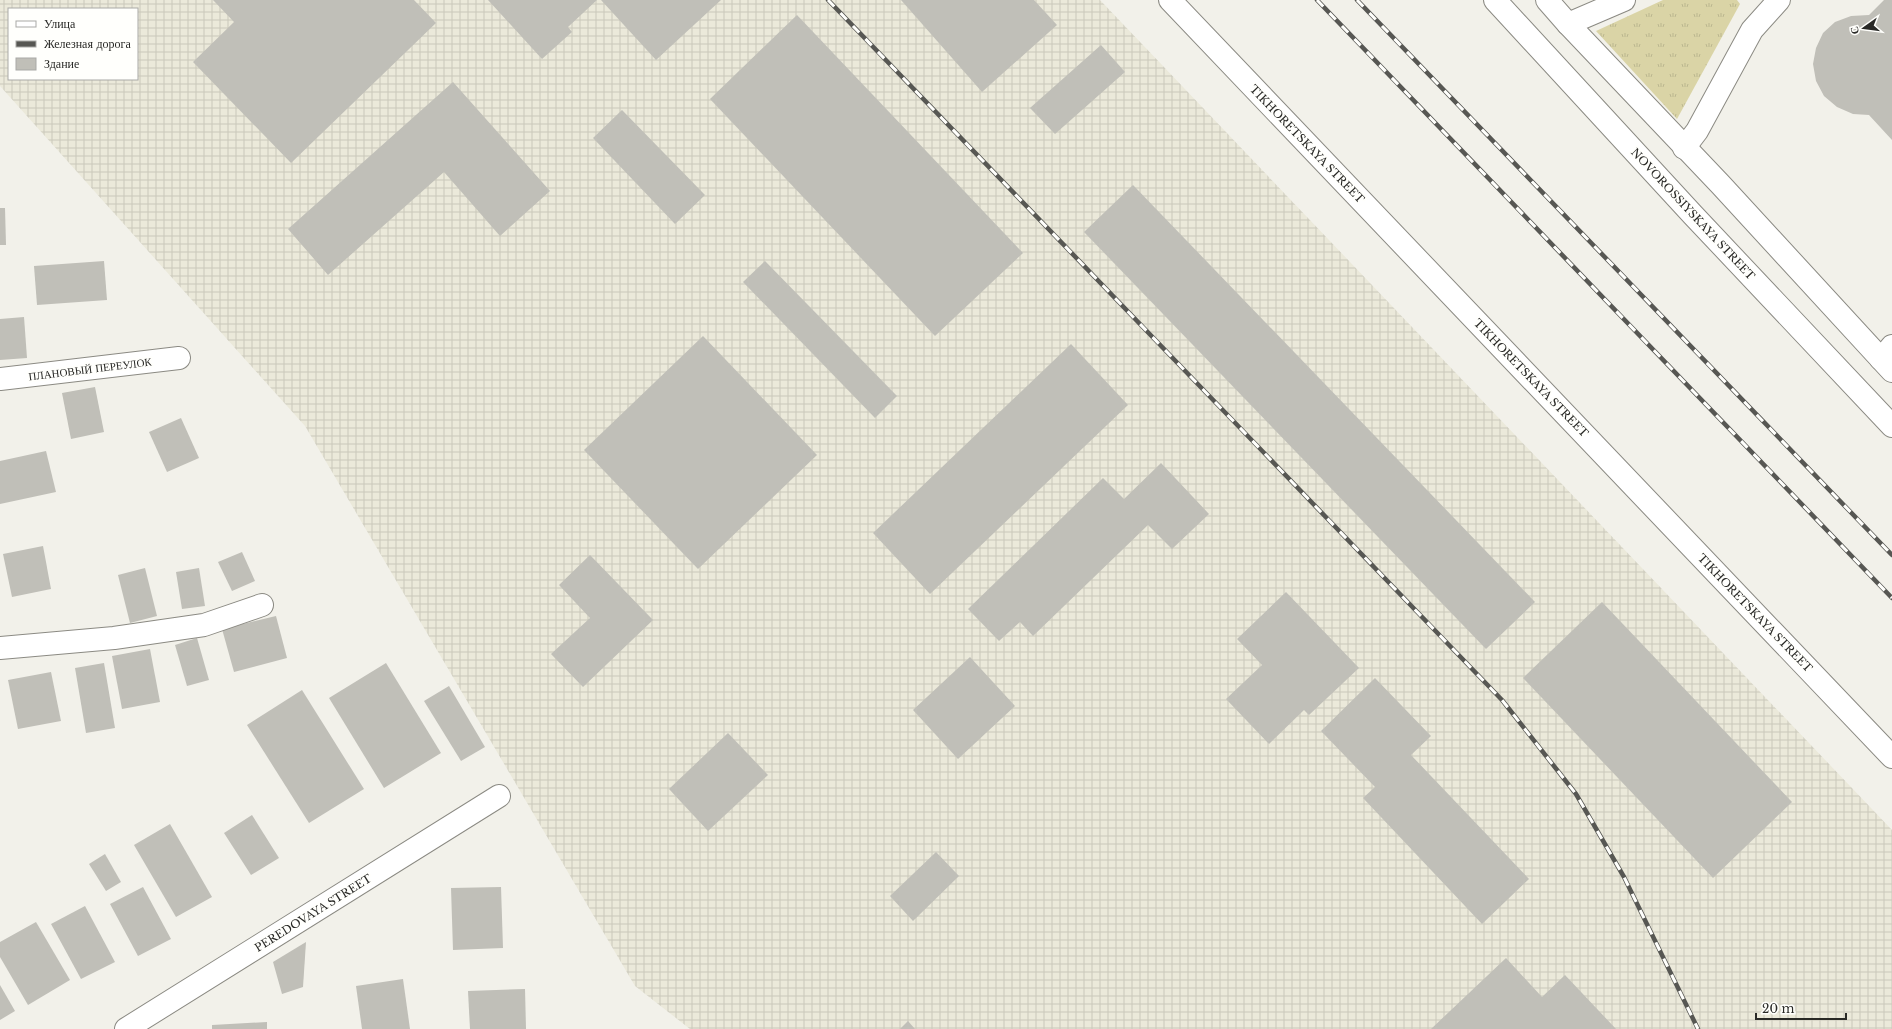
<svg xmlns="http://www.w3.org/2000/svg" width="1892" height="1029" font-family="'Libre Baskerville',serif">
<defs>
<pattern id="industrial-grid" width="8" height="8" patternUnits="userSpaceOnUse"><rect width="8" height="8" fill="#ebe9da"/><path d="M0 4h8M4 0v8" fill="none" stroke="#cac8bb"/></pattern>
<pattern id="grass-tufts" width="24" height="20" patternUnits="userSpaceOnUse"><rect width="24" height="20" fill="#dad4a6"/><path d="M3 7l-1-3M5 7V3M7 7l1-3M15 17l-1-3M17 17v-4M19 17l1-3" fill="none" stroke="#bbb68f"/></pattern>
</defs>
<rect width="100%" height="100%" fill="#f2f1ea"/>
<path fill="url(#industrial-grid)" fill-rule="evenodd" d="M0,0H1100L1892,830V1029H690L635,986L305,426L0,86ZM9,9H137V79H9Z"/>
<path fill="url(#grass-tufts)" d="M1663,0H1737L1740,4L1677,119L1596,31Z"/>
<g fill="#c0bfb8">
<path d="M213,0H414L436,23L291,163L193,62L234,22Z"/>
<path d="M488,0H597L568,27L572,32L542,59Z"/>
<path d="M601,0H721L656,60Z"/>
<path d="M901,0H1034L1057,25L982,92Z"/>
<path d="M1884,0H1892V140L1869,115L1853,114L1837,107L1824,96L1816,81L1813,64L1816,48L1823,33L1835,22L1851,16L1869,15Z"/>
<path d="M797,15L1023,253L935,336L710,99Z"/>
<path d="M1101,45L1125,72L1055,134L1030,108Z"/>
<path d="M453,82L550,191L500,236L444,172L328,275L288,229Z"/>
<path d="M622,110L705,195L675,224L593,138Z"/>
<path d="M1133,185L1535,602L1486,649L1084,232Z"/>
<path d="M0,208H5L6,245H0Z"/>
<path d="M104,261L107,300L37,305L34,266Z"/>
<path d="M765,261L897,396L875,418L743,282Z"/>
<path d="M24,317L27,358L0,360V319Z"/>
<path d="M703,336L817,455L698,569L584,450Z"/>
<path d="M1071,344L1128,405L930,594L873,533Z"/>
<path d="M95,387L104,432L71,439L62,393Z"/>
<path d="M181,418L199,458L167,472L149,432Z"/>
<path d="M46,451L56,492L0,504V461Z"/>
<path d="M1161,463L1209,514L1172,549L1148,525L1033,636L1020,622L999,641L968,609L1103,478L1124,499Z"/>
<path d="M43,546L51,589L12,597L3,554Z"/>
<path d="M242,552L255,581L232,591L218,562Z"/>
<path d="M590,555L653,620L583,687L551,654L590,618L559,585Z"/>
<path d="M145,568L157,616L130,623L118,575Z"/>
<path d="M199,568L205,606L182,609L176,572Z"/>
<path d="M1286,592L1359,668L1309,715L1304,710L1269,744L1226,699L1262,665L1237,639Z"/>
<path d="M1602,602L1792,802L1713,878L1523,678Z"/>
<path d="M276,616L287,658L234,672L222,629Z"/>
<path d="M197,638L209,680L187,686L175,645Z"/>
<path d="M150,649L160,702L122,709L112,656Z"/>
<path d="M970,657L1015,706L958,759L913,710Z"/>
<path d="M104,663L115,728L86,733L75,668Z"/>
<path d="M386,663L441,753L384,788L329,698Z"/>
<path d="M51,672L61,721L18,729L8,680Z"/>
<path d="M1375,678L1431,736L1411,755L1529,879L1482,924L1363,798L1375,787L1321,731Z"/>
<path d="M449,686L485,747L461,761L424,701Z"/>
<path d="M302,690L364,789L309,823L247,725Z"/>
<path d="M728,733L768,775L708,831L669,789Z"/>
<path d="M252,815L279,858L251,875L224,833Z"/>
<path d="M170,824L212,897L176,917L134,845Z"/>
<path d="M936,852L959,876L913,921L890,896Z"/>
<path d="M105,854L121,882L106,891L89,864Z"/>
<path d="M143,887L171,939L138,956L110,904Z"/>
<path d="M501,887L503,948L453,950L451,888Z"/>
<path d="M85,906L115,962L81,979L51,924Z"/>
<path d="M36,922L70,980L28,1005L0,957V942Z"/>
<path d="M306,942L303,987L282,994L273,962Z"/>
<path d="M1506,958L1542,997L1565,975L1616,1029H1431Z"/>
<path d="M403,979L410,1029H362L356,986Z"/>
<path d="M0,985L15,1011L0,1020Z"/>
<path d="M525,989L526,1029H470L468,991Z"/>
<path d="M908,1021L915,1029H900Z"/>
<path d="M267,1022V1029H212V1025Z"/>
</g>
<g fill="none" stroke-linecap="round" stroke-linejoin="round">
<g stroke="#8b8a83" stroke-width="24">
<g id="minor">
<path d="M1170,0L1892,757"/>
<path d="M1568,24L1624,0"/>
<path d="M1684,148L1697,131L1752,30L1779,0"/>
<path d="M1881,359L1892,346"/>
<path d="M0,379L179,358"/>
<path d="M0,648L114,638L204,625L262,605"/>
<path d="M126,1029L499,796"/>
</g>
</g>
<g stroke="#8b8a83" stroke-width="24">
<g id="major">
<path d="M1495,0L1693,215L1892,426"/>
<path d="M1547,0L1568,24L1721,185L1892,371"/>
</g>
</g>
<use href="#minor" stroke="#fff" stroke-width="22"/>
<use href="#major" stroke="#fff" stroke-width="22"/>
<g stroke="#575753" stroke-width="4.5">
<g id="rail">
<path d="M828,0L1502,700L1576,794L1624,877L1698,1029"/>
<path d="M1317,0L1892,598"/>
<path d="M1357,0L1892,555"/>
</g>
</g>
<use href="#rail" stroke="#fffffc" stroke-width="3" stroke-dasharray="9" stroke-linecap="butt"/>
</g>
<g text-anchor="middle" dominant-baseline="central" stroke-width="4" stroke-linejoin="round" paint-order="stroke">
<g font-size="11" fill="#292926" stroke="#fffffc">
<text transform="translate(1307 144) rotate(46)">TIKHORETSKAYA STREET</text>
<text transform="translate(1693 214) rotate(47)">NOVOROSSIYSKAYA STREET</text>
<text transform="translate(90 369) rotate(-7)">ПЛАНОВЫЙ ПЕРЕУЛОК</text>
<text transform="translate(1531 378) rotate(46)">TIKHORETSKAYA STREET</text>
<text transform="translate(1755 613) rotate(46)">TIKHORETSKAYA STREET</text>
<text transform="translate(313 913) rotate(-32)">PEREDOVAYA STREET</text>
</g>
</g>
<rect x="8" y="8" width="130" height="72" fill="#fffffc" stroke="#a9a9a6"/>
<rect x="16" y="21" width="20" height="6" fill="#ffffff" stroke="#a9a9a6"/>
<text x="44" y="28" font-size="12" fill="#292926">Улица</text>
<rect x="16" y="41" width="20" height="6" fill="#575753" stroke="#a9a9a6"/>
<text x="44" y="48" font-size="12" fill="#292926">Железная дорога</text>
<rect x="16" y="58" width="20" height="12" fill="#c0bfb8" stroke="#a9a9a6"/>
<text x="44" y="68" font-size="12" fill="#292926">Здание</text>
<g transform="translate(1864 28) rotate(256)" stroke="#fffffc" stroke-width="3" paint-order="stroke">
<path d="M0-3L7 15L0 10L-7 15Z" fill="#292926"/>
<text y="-6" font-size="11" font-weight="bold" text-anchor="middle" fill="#292926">С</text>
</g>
<path d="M1756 1013v6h90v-6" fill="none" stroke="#292926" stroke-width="2"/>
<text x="1762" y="1013" font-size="12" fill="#292926" stroke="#fffffc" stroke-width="3" paint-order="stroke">20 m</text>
</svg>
